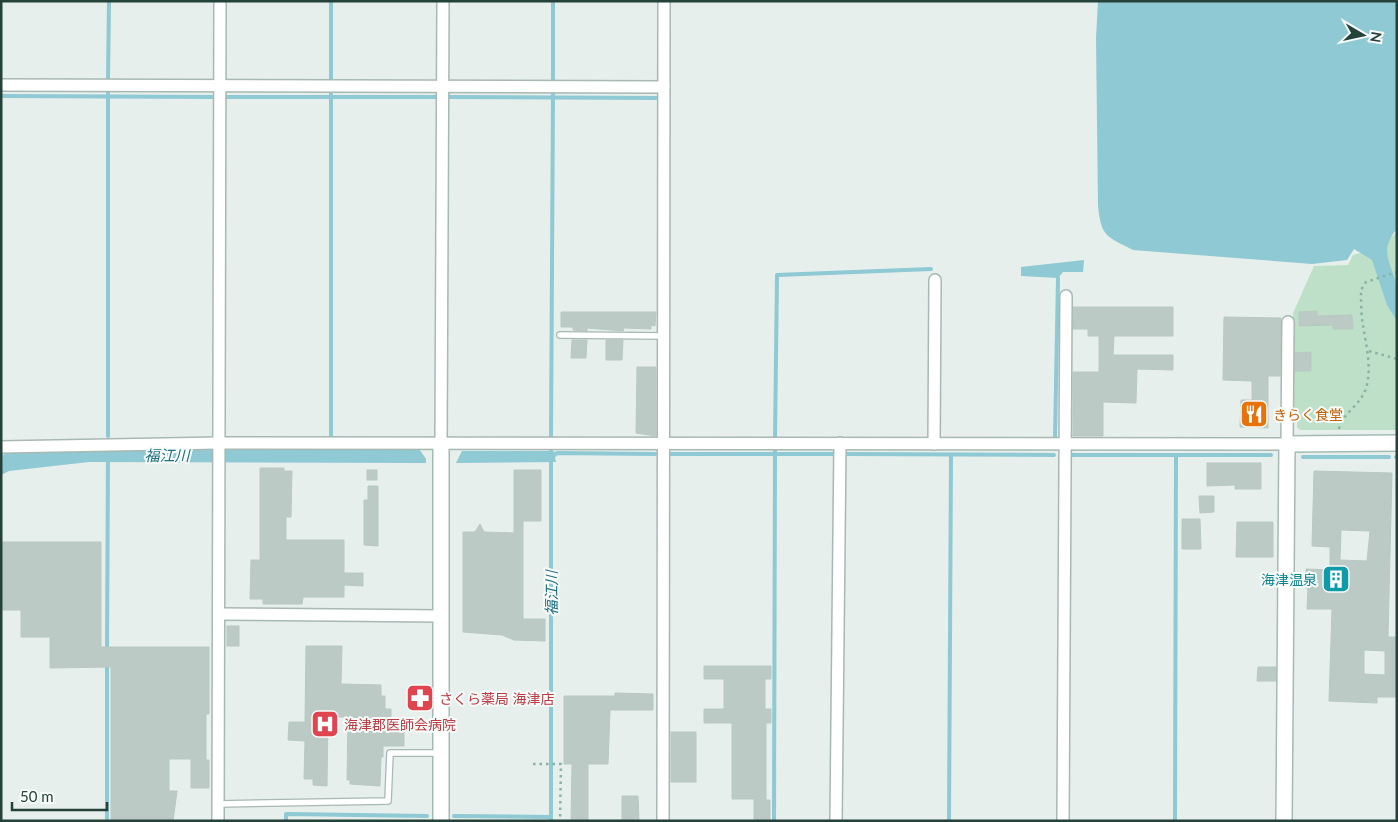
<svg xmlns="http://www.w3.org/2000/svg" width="1398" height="822" font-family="Lato,'Noto Sans JP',sans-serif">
<rect width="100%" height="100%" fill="#e6efeb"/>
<path fill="#bfe0c8" d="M1397,232V430H1300L1297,427V415L1293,414V313L1314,266L1348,265L1353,255C1370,251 1385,244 1397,232Z"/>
<g fill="#8ec9d4">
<path d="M1098,1H1397V229C1377,252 1393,264 1397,288C1398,298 1397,310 1397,321L1387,305L1372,260L1354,249L1347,260L1312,264L1133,250C1106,236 1101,237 1098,205L1096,38Z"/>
<path d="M1084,260L1083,272H1063L1058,278L1021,276V267Z"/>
<path d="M153,450H420L426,459V463L89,462L9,471L1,475V455L11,453Z"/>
<path d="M462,451H554L556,462L456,463Z"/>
</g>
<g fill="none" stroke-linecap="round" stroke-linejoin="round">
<g stroke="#8ec9d4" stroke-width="4">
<path d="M108,80L109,1"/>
<path d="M331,81V1"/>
<path d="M553,83V1"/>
<path d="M3,96L213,97"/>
<path d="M225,97H436"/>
<path d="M448,97L656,98"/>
<path d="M108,436V92"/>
<path d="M331,436V93"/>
<path d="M551,437L553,94"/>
<path d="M1055,437L1058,278"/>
<path d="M775,438L777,275L931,269"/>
<path d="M669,454H834"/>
<path d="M845,454L1054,455"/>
<path d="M1071,455H1271"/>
<path d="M552,457L557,453L655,454"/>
<path d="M1303,457H1389"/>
<path d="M1396,457H1397"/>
<path d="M107,651L108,451"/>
<path d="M454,816L551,817"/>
<path d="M107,821V663"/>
<path d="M286,821V814L427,816"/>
<path d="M551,821V451"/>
<path d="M774,821L775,451"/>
<path d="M949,821L951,455"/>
<path d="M1175,821L1176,455"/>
</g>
</g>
<g fill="#bbcac4" stroke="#b8c9c2" fill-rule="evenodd">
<path d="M1073,307H1173V336H1114L1113,355H1173V370L1137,369L1136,403L1103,402V436H1073V372H1099V336H1088V329H1073Z"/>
<path d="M1317,311V316L1352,315L1353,329H1333V325L1299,326V312Z"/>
<path d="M561,312H656L655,326L651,325V329L624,328L623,331L587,328V331L573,330V327H561Z"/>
<path d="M1224,317L1281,318L1280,376H1268V428L1240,427L1241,400H1252V381L1223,380Z"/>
<path d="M572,340H587L586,358H571Z"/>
<path d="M606,340H623L622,360H606Z"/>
<path d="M1311,352V371H1295V353Z"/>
<path d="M637,367H656V436L636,433Z"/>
<path d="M1207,463H1261V489H1235V485L1207,486Z"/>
<path d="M260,468H284V471H292L291,517H286V540H344V573H363V586L344,585V597H303L302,604H263V599H250L251,560H260Z"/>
<rect x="367" y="470" width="10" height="10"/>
<path d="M514,470H541V521H523V619H545V641L514,640L502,635L463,632V532H475L480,524L484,532L514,533Z"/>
<path d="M1314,471L1392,473L1388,637H1397L1396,697H1377V703L1329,701L1332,609H1307L1308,588H1306V569L1330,570V547L1312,546ZM1341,530L1370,531L1367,561L1340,560ZM1364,650L1385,651V675L1364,674Z"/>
<path d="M368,486H378V546L364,545V500H368Z"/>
<path d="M1199,496H1214V512L1200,513Z"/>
<path d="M1182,519H1200L1201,549H1182Z"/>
<path d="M1237,522H1273V557H1236Z"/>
<path d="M2,542H101V647H209V714H206V760H209V788H191V759H169V791H177L173,821H111V667L50,668V637H21V610H2Z"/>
<rect x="227" y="626" width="12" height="20"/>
<path d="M306,646H342L341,684L381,685V696H385V709H391V731H404V746H383V757H381L380,786L350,784V780H347L348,717H328L327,786L313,785V779H304L305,741L288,740L289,722H305Z"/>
<path d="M704,666H771V679H765V709H771V723H766V800H770V821L754,819V799H732V723H704V709H724V679H704Z"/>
<path d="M1258,667H1276V681H1257Z"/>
<path d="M413,687H428L427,708H412Z"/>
<path d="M615,693L653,694V710H610L608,764H588V821H571L572,764H564V696H615Z"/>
<rect x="671" y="732" width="25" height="50"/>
<path d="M622,796H638L639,821H622Z"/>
</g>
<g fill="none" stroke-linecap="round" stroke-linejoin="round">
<g stroke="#a8b8b2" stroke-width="8">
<g id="lane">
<path d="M560,335L664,336"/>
<path d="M218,804L388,801L390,753H441"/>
</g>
</g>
<g stroke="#a8b8b2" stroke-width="14">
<g id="street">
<path d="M1,85L664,87"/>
<path d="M441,443L443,1"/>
<path d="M934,444L935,280"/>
<path d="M1,447L219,443L1287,444L1288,322"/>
<path d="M219,614L441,616"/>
<path d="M218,821L220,1"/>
<path d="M663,821L664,1"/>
<path d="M836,821L840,443"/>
<path d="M1063,821L1066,296"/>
</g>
</g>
<g stroke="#a4bbb3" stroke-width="18">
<g id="secondary">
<path d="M441,443V821"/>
<path d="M1284,821L1287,444L1397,443"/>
</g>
</g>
<g stroke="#86b3a5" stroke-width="2.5" stroke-dasharray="2.5 4" stroke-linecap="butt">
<path d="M1369,351L1397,359"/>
<path d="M1339,429C1342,414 1359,406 1365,391C1373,371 1366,346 1363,325C1361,314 1361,301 1361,290L1366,282L1397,272"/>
<path d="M533,764H561L560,821"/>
</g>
<use href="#lane" stroke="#fff" stroke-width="5.5"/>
<use href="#street" stroke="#fff" stroke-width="11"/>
<use href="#secondary" stroke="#fff" stroke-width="15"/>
</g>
<defs>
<g id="restaurant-square" transform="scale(1.4375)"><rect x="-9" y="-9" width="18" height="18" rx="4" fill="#e8710a" stroke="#f7fbf9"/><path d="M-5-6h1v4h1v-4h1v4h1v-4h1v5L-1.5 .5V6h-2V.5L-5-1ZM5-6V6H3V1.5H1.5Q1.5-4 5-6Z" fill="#fff"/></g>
<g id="building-square" transform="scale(1.4375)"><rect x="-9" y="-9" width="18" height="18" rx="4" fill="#0f9aa8" stroke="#f7fbf9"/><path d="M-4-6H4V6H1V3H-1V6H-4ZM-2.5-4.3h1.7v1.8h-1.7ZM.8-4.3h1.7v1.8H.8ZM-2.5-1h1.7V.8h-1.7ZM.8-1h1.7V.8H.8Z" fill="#fff"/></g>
<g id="pharmacy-square" transform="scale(1.4375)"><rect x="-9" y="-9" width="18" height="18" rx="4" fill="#e0444e" stroke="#f7fbf9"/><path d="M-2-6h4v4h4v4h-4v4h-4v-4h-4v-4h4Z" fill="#fff"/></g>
<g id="hospital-square" transform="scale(1.4375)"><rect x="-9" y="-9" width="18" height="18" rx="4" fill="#e0444e" stroke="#f7fbf9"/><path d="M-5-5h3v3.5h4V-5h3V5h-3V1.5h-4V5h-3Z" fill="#fff"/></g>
</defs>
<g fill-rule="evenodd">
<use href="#restaurant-square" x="1254" y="414"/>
<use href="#building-square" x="1336" y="579"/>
<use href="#pharmacy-square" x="420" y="698"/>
<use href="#hospital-square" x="325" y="724"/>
</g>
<g text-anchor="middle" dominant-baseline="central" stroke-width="4" stroke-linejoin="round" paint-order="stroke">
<g font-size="14" fill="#c56008" stroke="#f7fbf9" text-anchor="start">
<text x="1273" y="414">きらく食堂</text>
</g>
<g font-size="14" fill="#0d838f" stroke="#f7fbf9" text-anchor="end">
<text x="1317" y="579">海津温泉</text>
</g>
<g font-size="14" fill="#be3a42" stroke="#f7fbf9" text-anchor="start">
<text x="439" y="698">さくら薬局 海津店</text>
<text x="344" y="724">海津郡医師会病院</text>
</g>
<g font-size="15" font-style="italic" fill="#1c6f80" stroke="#f7fbf9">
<text x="167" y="455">福江川</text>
<text transform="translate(551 593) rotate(-90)">福江川</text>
</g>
</g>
<rect width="1398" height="822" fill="none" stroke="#24423a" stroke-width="5"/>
<g transform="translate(1363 35) rotate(99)" stroke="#f7fbf9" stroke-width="4" paint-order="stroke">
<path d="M0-4L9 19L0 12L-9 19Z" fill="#24423a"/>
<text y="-8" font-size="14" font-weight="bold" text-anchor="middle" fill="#24423a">N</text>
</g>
<path d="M12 802v8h95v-8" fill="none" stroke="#24423a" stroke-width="2.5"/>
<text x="20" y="802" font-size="15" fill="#24423a" stroke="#f7fbf9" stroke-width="4" paint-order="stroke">50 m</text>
</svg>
